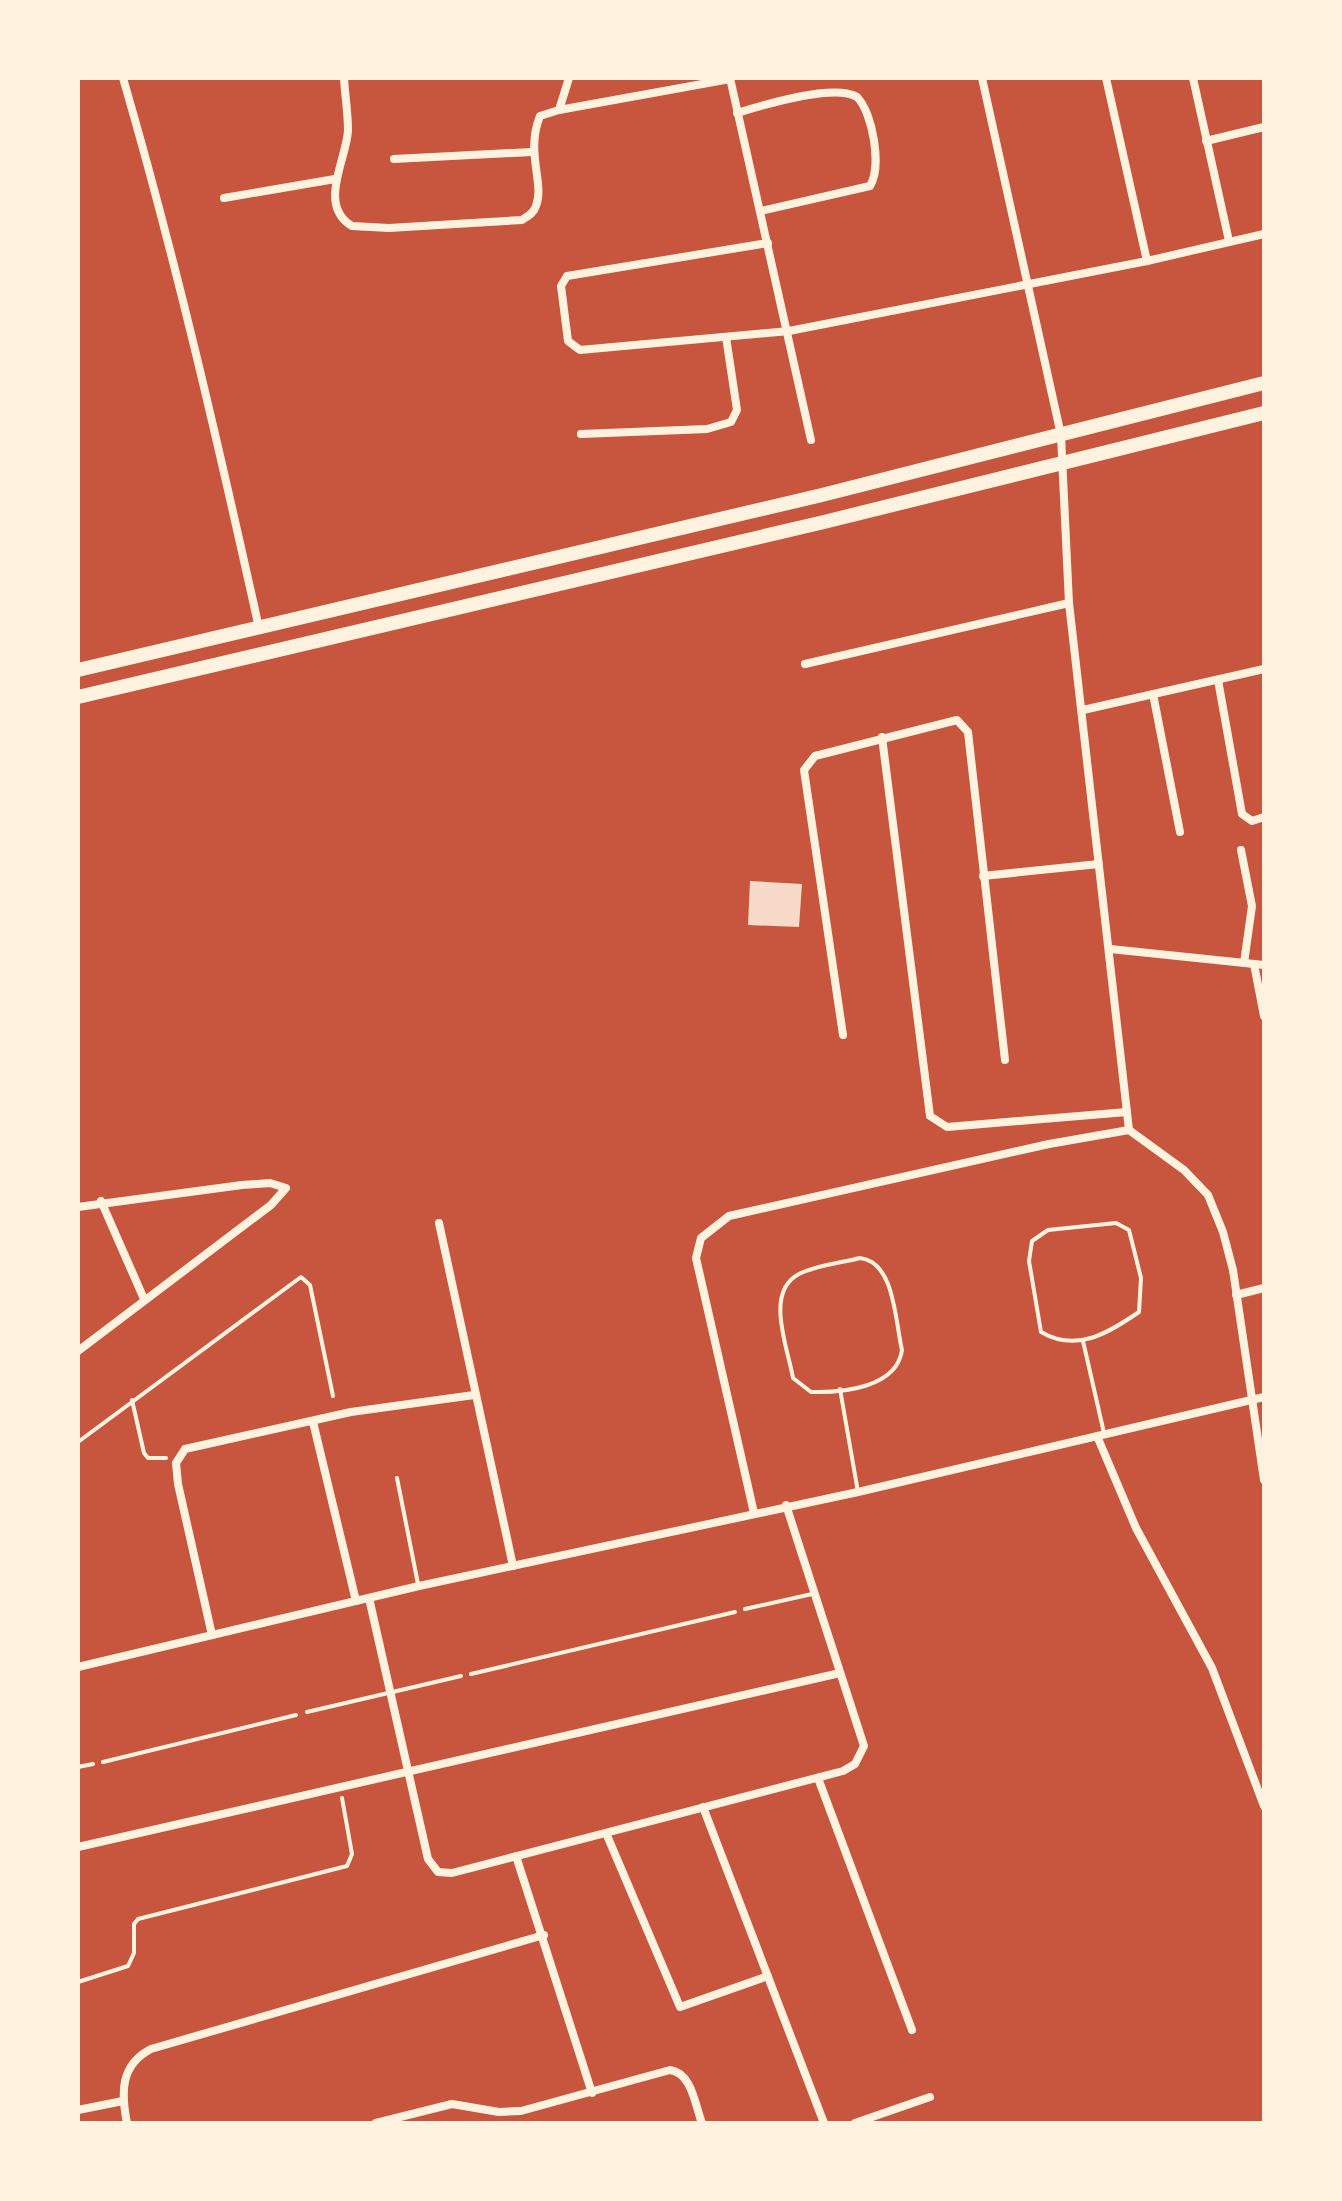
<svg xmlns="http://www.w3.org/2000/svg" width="1342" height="2201" font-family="Barlow,sans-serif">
<rect width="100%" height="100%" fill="#c8553d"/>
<path fill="#f7dbc8" d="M750,881L802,884L799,927L748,925Z"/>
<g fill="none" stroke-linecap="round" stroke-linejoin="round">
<g stroke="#fff3e0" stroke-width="4">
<path d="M132,1400L144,1453L148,1458H166"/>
<path d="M78,1442L301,1277L310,1285L333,1396"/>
<path d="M471,1674L735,1612"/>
<path d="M103,1762L296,1715"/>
<path d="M78,1982L128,1966L134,1953V1924L138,1919L347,1866L352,1854L342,1798"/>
</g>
<g stroke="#fff3e0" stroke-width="4">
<path d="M1116,1223L1129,1230L1141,1278L1139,1312C1108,1333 1077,1353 1041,1332L1029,1261L1032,1241L1048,1230Z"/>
<path d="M860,1258C895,1262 895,1321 902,1350C897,1387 844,1393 811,1392L793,1378C788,1348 764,1292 799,1274C817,1265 841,1263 860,1258Z"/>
<path d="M1083,1341L1104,1433"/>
<path d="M840,1389L858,1492"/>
<path d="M397,1478L418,1584"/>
<path d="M745,1609L812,1594"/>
<path d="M307,1712L461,1676"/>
<path d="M78,1767L93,1764"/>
</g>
<g stroke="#fff3e0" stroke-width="8">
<path d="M123,78C176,260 218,443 259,628"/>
<path d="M344,78C345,95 348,113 348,130C347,159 317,205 352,226L389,228L522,220C528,216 534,213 536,206C545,183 525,153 540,116L559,110L569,78"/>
<path d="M730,78L811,440"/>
<path d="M982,78L1061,435L1069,603L1129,1130"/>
<path d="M1106,78L1147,261"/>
<path d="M1193,78L1229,241"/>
<path d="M559,110L730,79"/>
<path d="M737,113C763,105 834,83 857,97C873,113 882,167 870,186L761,211"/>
<path d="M1206,141L1264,127"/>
<path d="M394,159L532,152"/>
<path d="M224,198L335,179"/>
<path d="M768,243L567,276L561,286L568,341L580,350L789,331L1147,261L1264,234"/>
<path d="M581,434L707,429L731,422L737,410L726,337"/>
<path d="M805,664L1069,603"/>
<path d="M1218,680L1242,814L1252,821L1264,817"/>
<path d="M1153,694L1180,832"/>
<path d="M1083,710L1264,669"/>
<path d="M882,737L930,1116L947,1127L1127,1112"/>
<path d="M1241,850L1252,906L1244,963"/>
<path d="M983,876L1099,864"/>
<path d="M1110,949L1264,965"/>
<path d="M1254,964L1264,1016"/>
<path d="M843,1035L804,770L815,756L957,720L968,732L1005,1060"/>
<path d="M101,1201L144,1299"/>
<path d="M78,1207L242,1185L270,1183L286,1188L271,1205L78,1351"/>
<path d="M439,1223L513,1566"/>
<path d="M1236,1295L1264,1288"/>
<path d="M313,1422L356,1601"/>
<path d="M1097,1436L1136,1528L1212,1668L1264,1806"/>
<path d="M754,1513L696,1258L701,1238L729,1216L1049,1144L1129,1130L1184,1170L1208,1195L1223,1232L1233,1270L1264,1480"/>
<path d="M369,1598L428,1859L438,1872L452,1873L843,1771L855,1764L864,1746L786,1505"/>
<path d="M212,1635L178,1484L176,1463L185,1449L351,1412L474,1395"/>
<path d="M78,1667L419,1586L858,1492L1264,1397"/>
<path d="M818,1778L912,2030"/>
<path d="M703,1807L824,2123"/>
<path d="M606,1833L680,2007L768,1976"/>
<path d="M78,1847L840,1673"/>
<path d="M516,1856L592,2093"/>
<path d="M78,2110L123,2101"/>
<path d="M127,2123C121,2093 120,2065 151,2049L544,1935"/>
<path d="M376,2123L452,2104L499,2112L521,2111L670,2070C692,2073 695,2105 702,2123"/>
<path d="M855,2123L930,2097"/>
</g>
<g stroke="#fff3e0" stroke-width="14">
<path d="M78,670L822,495L1264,383"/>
<path d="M78,697L824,522L1264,413"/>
</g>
</g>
<rect width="1342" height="2201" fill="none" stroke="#fff3e0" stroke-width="160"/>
</svg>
